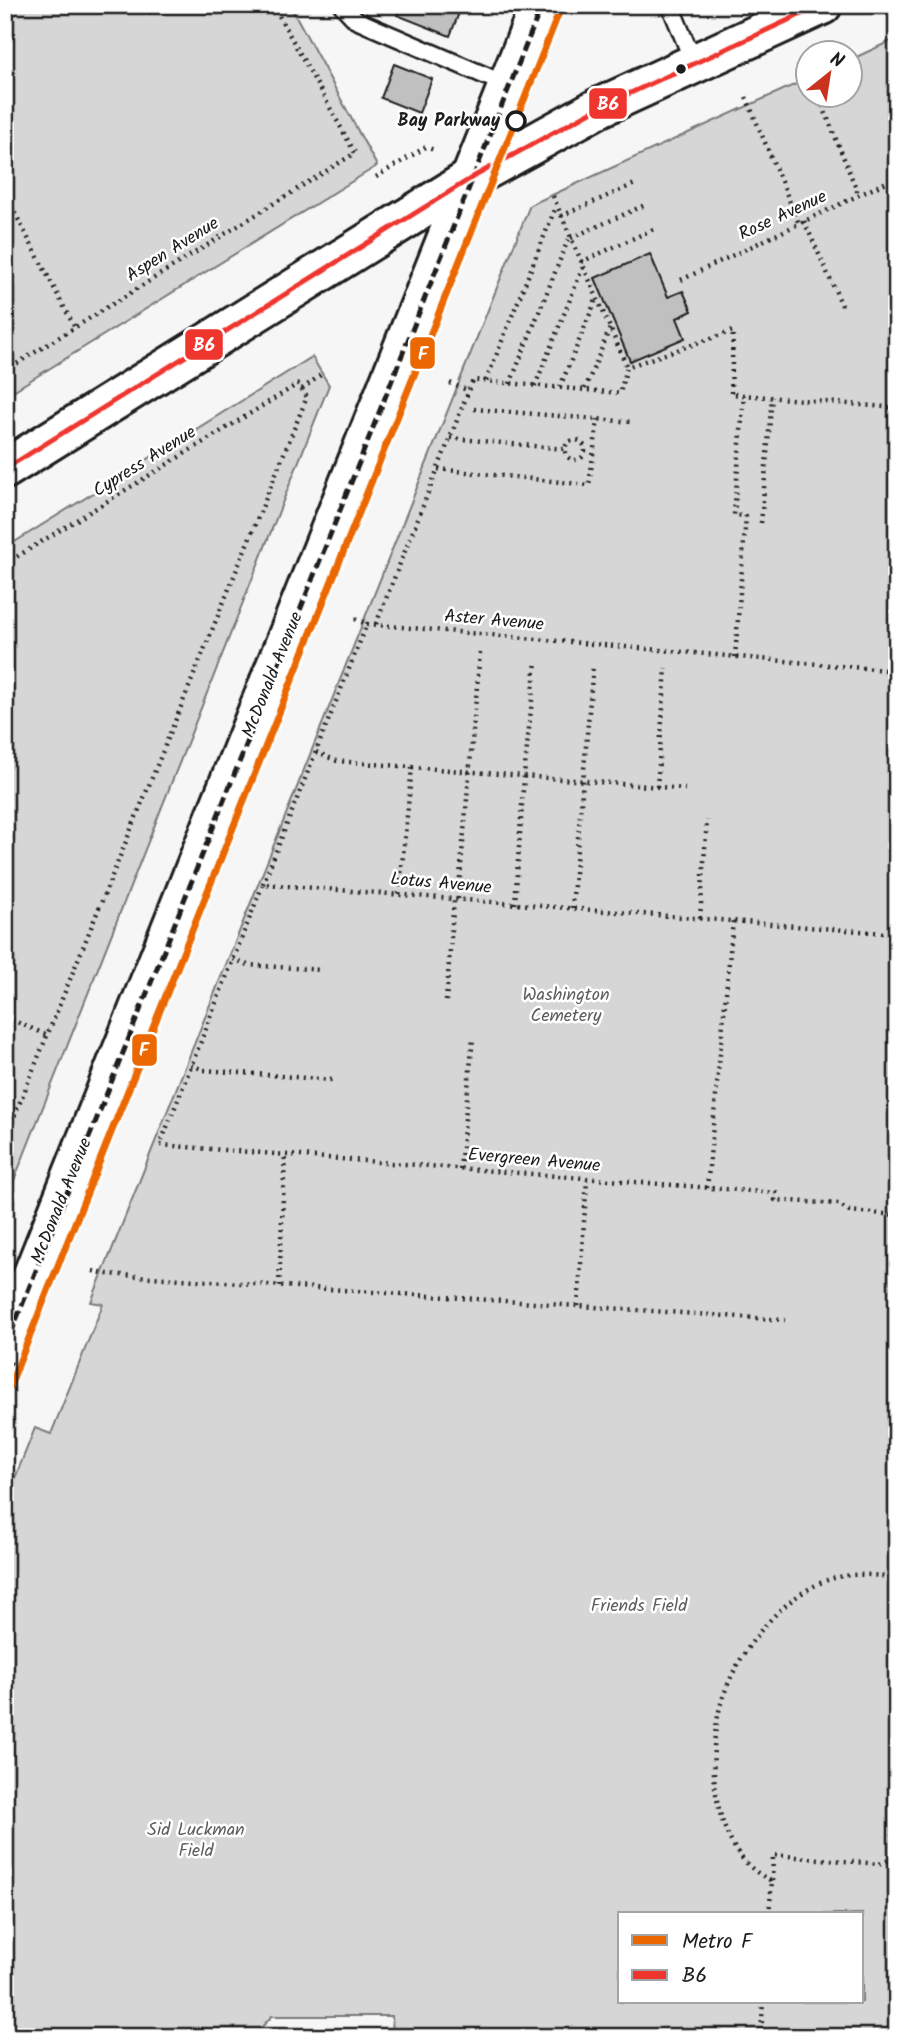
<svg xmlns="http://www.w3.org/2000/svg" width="902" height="2042" font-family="Kalam,sans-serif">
<rect width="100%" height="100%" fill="#f6f6f6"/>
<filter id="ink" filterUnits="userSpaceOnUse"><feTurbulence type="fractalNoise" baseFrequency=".0143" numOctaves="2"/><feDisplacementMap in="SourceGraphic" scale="14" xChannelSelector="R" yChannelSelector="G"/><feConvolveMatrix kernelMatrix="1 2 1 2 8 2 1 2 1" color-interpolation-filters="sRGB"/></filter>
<g filter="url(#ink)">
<g fill="#d6d6d6" stroke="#797979" stroke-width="2" fill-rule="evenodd">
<path d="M5,5H290L377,166L5,396Z"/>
<path d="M897,38V2037H393L392,2016H272L259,2030V2037H5V1503L35,1428L51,1434L103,1304L91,1302L530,205L807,79L808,94H850V60ZM620,1914H862V2002H620Z"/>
<path d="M312,357L329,385L5,1203V548Z"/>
</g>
<g fill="#c0c0c0" stroke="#1c1c1c" stroke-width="2">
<path d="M401,5H462L450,36L397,15Z"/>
<path d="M394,64L432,79L419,113L381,98Z"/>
<path d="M650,254L668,297L683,291L692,311L677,318L685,338L630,361L595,278Z"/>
</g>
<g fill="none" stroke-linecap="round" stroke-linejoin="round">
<g stroke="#1c1c1c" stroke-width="21">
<g id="lane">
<path d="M342,5L356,20L507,85"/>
<path d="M670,5L694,63"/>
</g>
</g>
<g stroke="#1c1c1c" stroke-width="44">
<path id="secondary" d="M5,1344L540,5"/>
</g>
<g stroke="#1c1c1c" stroke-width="44">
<path id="primary" d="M5,469L473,177L598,108L822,5"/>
</g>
<g stroke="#1c1c1c" stroke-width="4.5" stroke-dasharray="2 5" stroke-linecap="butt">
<path d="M493,5L494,6"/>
<path d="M746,97L799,224"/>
<path d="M820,99L859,196"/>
<path d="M376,177L426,147L437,151"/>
<path d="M5,194L75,328"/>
<path d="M553,196L627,367"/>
<path d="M561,216L635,184"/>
<path d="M804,221L844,310"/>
<path d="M571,238L645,205"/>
<path d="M581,262L656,228"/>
<path d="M681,280L897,177"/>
<path d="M5,371L355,153L273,5"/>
<path d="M486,381L555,209L557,208"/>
<path d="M450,383L469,391"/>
<path d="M510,384L570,235"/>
<path d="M535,386L583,267"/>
<path d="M560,387L597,297"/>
<path d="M302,389L322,374"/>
<path d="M585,389L610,328"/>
<path d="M474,409L632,422"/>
<path d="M450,438L565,449"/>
<circle cx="575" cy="450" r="10"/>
<path d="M438,469L589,485L598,419"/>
<path d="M761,523L772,397"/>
<path d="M5,564L298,384L307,397L5,1139"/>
<path d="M355,619L367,624"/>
<path d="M376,624L473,380L620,393L627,367L733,331L731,394L897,408"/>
<path d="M735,657L746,516L734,515L744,395"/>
<path d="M316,752L337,761L685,789"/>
<path d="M657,787L666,668"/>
<path d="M892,794L897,744"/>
<path d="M263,884L367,624L897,671"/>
<path d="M399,894L412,767"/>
<path d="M458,899L480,653"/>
<path d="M515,904L524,776L536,661"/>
<path d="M572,908L593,665"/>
<path d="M700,918L707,820"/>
<path d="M897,934L263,884L160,1145L776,1193L775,1200L839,1204L849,1211L897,1215"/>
<path d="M233,959L248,965L323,970"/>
<path d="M446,1001L454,899"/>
<path d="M5,1017L47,1035"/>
<path d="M191,1065L204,1070L332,1080"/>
<path d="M460,1169L473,1038"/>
<path d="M707,1188L733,921"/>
<path d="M93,1271L107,1274L785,1320"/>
<path d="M279,1286L285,1155"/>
<path d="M578,1306L587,1180"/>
<path d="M772,1881L773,1855L879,1864L889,1860L897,1852"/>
<path d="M769,1914L772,1881C710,1854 705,1756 722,1700C737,1654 774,1605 818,1584C842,1572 872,1573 897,1579"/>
<path d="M761,2037L763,2002"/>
</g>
<use href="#lane" stroke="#fff" stroke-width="16"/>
<use href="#secondary" stroke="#fff" stroke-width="38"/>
<use href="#primary" stroke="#fff" stroke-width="38"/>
<path stroke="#1c1c1c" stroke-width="5" stroke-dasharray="10 5" stroke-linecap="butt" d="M5,1348L542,5"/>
<g stroke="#fff" stroke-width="10">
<path id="bus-1" d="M5,469L473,177L598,108L821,5"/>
</g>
<use href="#bus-1" stroke="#ee352e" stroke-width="5"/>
<g stroke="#fff" stroke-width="12">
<path id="metro-1" d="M5,1398L562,5"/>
</g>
<use href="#metro-1" stroke="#eb6800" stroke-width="7"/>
</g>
</g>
<circle fill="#1c1c1c" stroke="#fff" stroke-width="2.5" cx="681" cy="69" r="6"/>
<circle fill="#fff" stroke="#1c1c1c" stroke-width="3.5" cx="516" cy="121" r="9"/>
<g text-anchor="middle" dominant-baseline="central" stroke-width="5" stroke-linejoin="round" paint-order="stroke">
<g font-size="18" font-weight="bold" fill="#1c1c1c" stroke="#fff" text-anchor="end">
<text x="500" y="121">Bay Parkway</text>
</g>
<g font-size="18" fill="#1c1c1c" stroke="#fff">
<text transform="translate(783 216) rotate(-25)">Rose Avenue</text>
<text transform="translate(173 250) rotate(-32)">Aspen Avenue</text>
<text transform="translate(145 462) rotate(-32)">Cypress Avenue</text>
<text transform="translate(494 621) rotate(5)">Aster Avenue</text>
<text transform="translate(273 675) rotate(-68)">McDonald Avenue</text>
<text transform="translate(441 884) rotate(5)">Lotus Avenue</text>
<text transform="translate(534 1161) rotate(5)">Evergreen Avenue</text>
<text transform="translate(62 1201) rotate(-68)">McDonald Avenue</text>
</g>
<g font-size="18" fill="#5d5d5d" stroke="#fff">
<text x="566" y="995">Washington<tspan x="566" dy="21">Cemetery</tspan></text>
<text x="639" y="1606">Friends Field</text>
<text x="196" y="1830">Sid Luckman<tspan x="196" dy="21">Field</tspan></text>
</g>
</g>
<g stroke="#fff" stroke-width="2.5">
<rect x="588" y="87" width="40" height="33" rx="7" fill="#ee352e"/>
<rect x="184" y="328" width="40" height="33" rx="7" fill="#ee352e"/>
<rect x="409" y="336" width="27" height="34" rx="7" fill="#eb6800"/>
<rect x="131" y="1033" width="27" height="34" rx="7" fill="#eb6800"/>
</g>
<g font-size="19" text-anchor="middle" font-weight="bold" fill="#fff">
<text x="608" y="110">B6</text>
<text x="204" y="351">B6</text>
<text x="423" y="360">F</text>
<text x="144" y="1056">F</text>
</g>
<rect width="902" height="2042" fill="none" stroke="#fff" stroke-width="28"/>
<rect x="14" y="14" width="874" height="2014" fill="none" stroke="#1c1c1c" stroke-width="2.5" filter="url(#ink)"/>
<rect x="618" y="1912" width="245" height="91" fill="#ffffff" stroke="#a4a4a4" stroke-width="2"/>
<rect x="632" y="1935" width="35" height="10" fill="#eb6800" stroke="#a4a4a4" stroke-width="2"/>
<text x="682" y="1948" font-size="21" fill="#1c1c1c">Metro F</text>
<rect x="632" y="1970" width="35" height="10" fill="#ee352e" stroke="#a4a4a4" stroke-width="2"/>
<text x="682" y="1982" font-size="21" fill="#1c1c1c">B6</text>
<g transform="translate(829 74) rotate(30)"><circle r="33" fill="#ffffff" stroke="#a4a4a4" stroke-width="2"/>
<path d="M0-5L12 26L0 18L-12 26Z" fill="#c8321e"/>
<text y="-10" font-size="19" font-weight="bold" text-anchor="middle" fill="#1c1c1c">N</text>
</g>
</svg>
